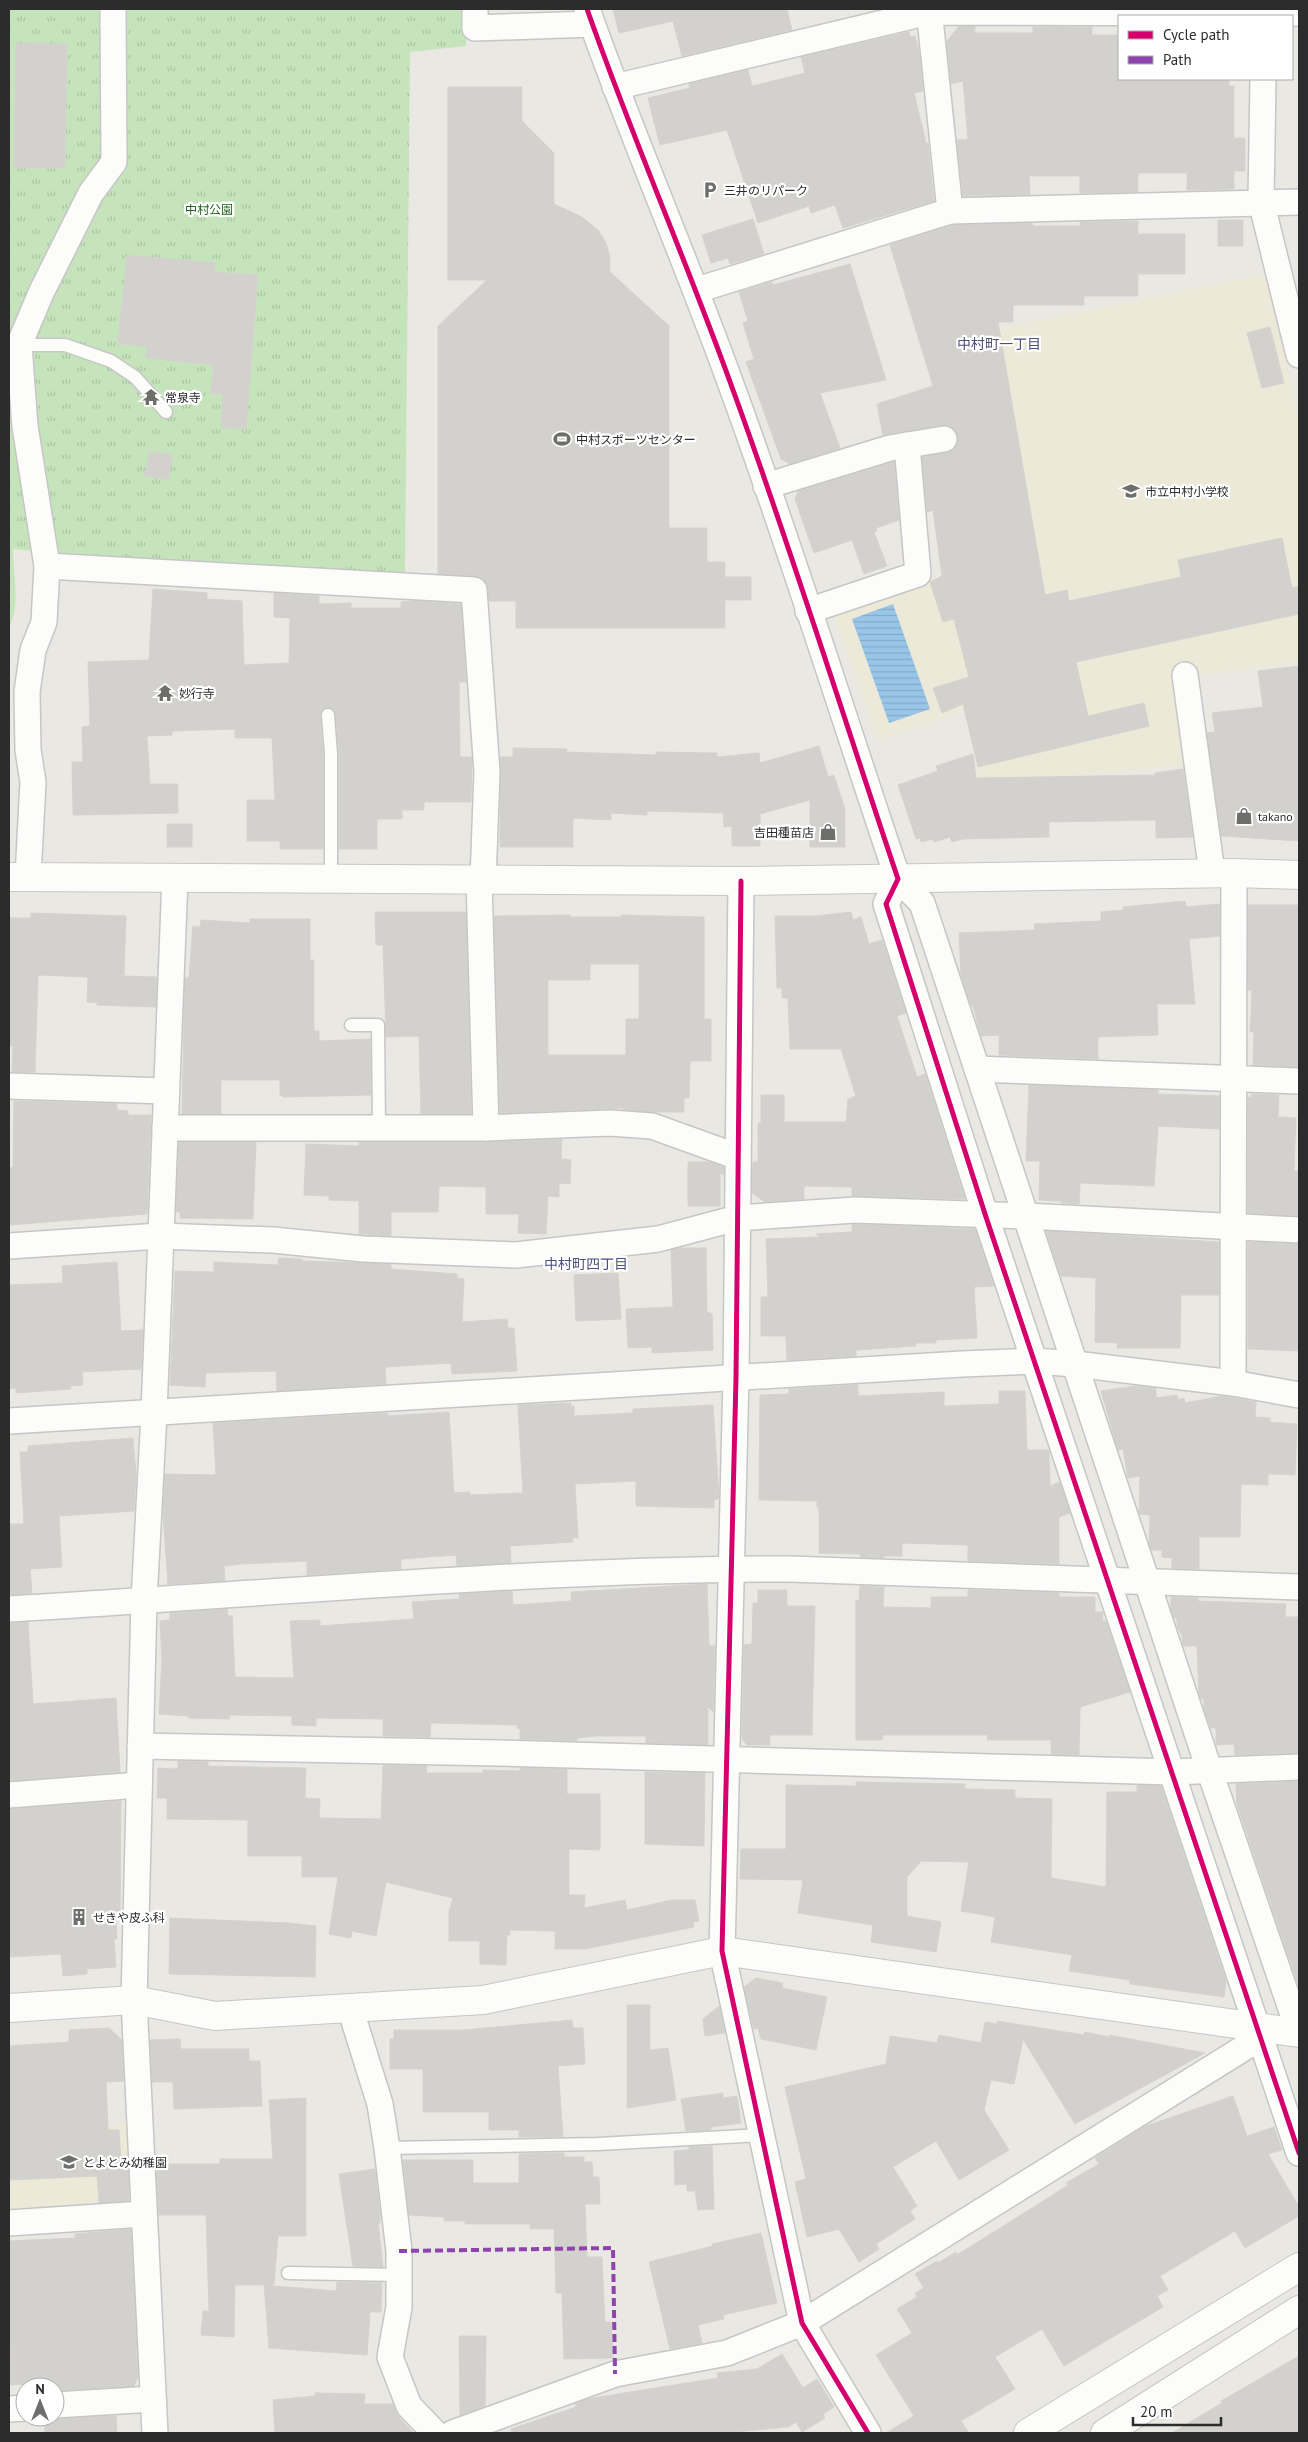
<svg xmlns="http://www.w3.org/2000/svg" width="1308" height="2442" font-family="'PT Sans','Noto Sans JP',sans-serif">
<defs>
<pattern id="park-tufts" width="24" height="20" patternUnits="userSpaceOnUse" patternTransform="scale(1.25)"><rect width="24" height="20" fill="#c6e4bc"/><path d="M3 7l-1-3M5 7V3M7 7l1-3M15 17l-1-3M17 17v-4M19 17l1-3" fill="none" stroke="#aac4a2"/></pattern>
<pattern id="water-rules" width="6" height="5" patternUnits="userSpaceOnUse" patternTransform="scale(1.25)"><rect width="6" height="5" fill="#99c6e8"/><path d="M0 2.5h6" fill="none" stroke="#84aac7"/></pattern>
</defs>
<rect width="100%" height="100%" fill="#eae8e2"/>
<g fill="#ece9d8">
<path d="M1264,274L1299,418V662L1179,679L1192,765L1089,774V796L987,798L968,734L997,726L991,702L878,740L833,612L974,564L938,341Z"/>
<path d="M128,2124L129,2193L124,2200L9,2209V2130Z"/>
</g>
<path fill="url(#park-tufts)" d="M9,9H466V46L410,52L405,573L274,572L13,549C13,576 21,602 9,628Z"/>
<path fill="url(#water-rules)" d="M893,604L930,709L889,723L852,619Z"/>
<g fill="#d3d1cd" stroke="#d5d3ce" fill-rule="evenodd">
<path d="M613,9H787L792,30L682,56L673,21L619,33Z"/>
<path d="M959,26H975V33H1033V27H1092V35H1119V79H1229V86H1234V138H1245V171H1234V189L1187,190V173H1138V192L1080,193V176H1029L1030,195L963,196L957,140L968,139L963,81L951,84L947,41Z"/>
<path d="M909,32L910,37L915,36L919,52L923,91L914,93L926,143H928L934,201L843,228L835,205L811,213L809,206L758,223L727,130L660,145L648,98L690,88L689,84L748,70L752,86L805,73L801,57Z"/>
<path d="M16,43L67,44L65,168H14Z"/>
<path d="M448,87H522V121L554,153V204L582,217L598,230L606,243L610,257V272L669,326V528H707V562H725V577H751V600H725V628H516V601H489L486,583L481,577L438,574V326L487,280H448Z"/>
<path d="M753,219L764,254L730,264L728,258L711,263L702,235Z"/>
<rect x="1218" y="220" width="25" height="26"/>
<path d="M1138,221V234H1185V274H1138V296H1084V305H1013V322H998L1045,595L1067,590L1069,601L1181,577L1178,560L1282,538L1292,588L1299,586V614L1076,662L1088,716L1144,703L1149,726L978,767L963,704L942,713L933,688L969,677L954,619L943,622L930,582L942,576L933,510L927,512L922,457L953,450L957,444L958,436L949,426L942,425L883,435L877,404L933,386L890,245L952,225L1032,223L1033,226H1080V222Z"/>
<path d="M127,255L215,263L214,272L258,275L246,429L221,427L223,395L210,393L214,365L146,358L147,346L118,344Z"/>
<path d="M850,264L886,380L820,393L840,448L790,464L781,459L746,362L754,359L743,323L748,321L739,292L772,282L773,285Z"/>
<path d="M1270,327L1284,383L1262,388L1247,333Z"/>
<path d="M150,451L173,455L168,480L144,475Z"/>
<path d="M894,462L899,520L876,528L877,531L874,532L887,566L864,574L852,540L814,553L795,499L798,491Z"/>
<path d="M153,589L207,593V599L242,601L244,665L289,663L290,618L274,617V593L319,596V604L351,603V608H401V602L416,601L461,604L466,682H459L460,757H472L471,802H424V810H402V819H377V849H339V754L336,714L334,710L328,707L323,709L320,716L323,754V849H280V841H247V800H275L272,738H235V729L172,731V735L147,736L150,784H178V813L73,815L72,762H83L82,727L90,726L88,662L149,660Z"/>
<path d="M1299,666V841L1221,836L1207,733L1215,732L1212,713L1263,707L1258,671Z"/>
<path d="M819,746L828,777L834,775L845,810V847H810V800L760,814V846H732V826L724,827L723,813L647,811V815L611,813V820L573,818V847H500V757H513V748L567,749L566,752L656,755V752L717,753V757L759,753L760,763Z"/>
<path d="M973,754L976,778L1155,775V773L1183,769L1193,837L1156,838V820L1049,822V837L962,839L952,842L950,837L934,842L933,839L921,842L920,838L916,839L898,785L938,771L936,766Z"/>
<rect x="167" y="824" width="25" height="23"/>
<path d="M1185,901L1186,907L1220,904V936L1189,939L1195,1004H1157L1158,1035L1098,1037V1059L999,1055V1035L981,1036L973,1006H971L961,975L959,933L1035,930L1034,924L1101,921V912L1123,910V907Z"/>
<path d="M1248,905H1299V1067L1253,1065L1254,1032H1250L1252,990H1248Z"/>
<path d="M375,912H466L471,1114H421L419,1036L386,1037L383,945H376Z"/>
<path d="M851,912L853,920L861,917L869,944L882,940L906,1013L897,1016L917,1077L925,1074L965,1199L852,1196V1187L804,1186V1199L765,1202L752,1193L753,1162H758V1123H761V1095H784V1122H846L848,1099L856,1096L841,1049H790L788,998H782V988H777L775,916H816Z"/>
<path d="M31,913L126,916L124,976L157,977L156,1007L97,1005V1003L87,1002L88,977L38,975L35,1072H12L13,1046H9V918H31Z"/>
<path d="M570,915V917H621V915L704,917V1019H711V1061H690L689,1098H684V1112H652L623,1110V1108L500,1113L494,916ZM590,964H639V1019H626V1055H548V980H590Z"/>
<path d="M250,919H310V960H314V1031H319V1041L370,1039L371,1095L284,1097L280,1095V1080H221V1114H182L185,978H189L193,926L200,927L201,920L250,923Z"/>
<path d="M1029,1085L1158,1090V1094L1219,1096V1129L1158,1126L1154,1186L1080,1183L1079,1204L1061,1203L1062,1201L1039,1200L1040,1161H1026Z"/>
<path d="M1252,1094L1279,1095L1278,1117L1296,1118L1294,1171H1299L1298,1216L1248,1213V1097L1251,1098Z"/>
<path d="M14,1101L117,1104V1110L128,1111V1115H151L147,1214L9,1225V1168L13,1167Z"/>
<path d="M562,1139L561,1159L571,1160L570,1184L559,1183V1197L548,1196L546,1234L518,1233L519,1214H486V1187L439,1186L438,1212H391V1236L359,1234V1201L329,1200V1196L304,1195L306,1144L359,1146V1142H486Z"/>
<path d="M179,1142H256L253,1219L180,1218V1212H176Z"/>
<path d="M688,1162H710L724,1167V1175L720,1173V1206H688Z"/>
<path d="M855,1224L975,1229L994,1286L974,1287L977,1338L936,1340V1343H916V1346L856,1350V1356L787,1360L786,1336H761V1297H768L766,1239L820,1237L816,1234L852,1232V1225Z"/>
<path d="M1046,1231L1219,1242V1295H1181L1180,1348H1117L1118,1343L1095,1342L1096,1278L1061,1276Z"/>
<path d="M1248,1242L1299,1244V1351L1248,1349Z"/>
<path d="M679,1248H706L707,1312L712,1314L713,1350L652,1353V1347L628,1348L626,1309L673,1307L671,1250Z"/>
<path d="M279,1258L302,1259V1261L391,1264V1269L457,1274V1278L464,1279L462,1322L507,1319L508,1328H514L517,1371L452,1374L451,1363L385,1367L386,1384L277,1391L276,1371L206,1373L205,1387L170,1385L175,1271L214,1272V1262L278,1265Z"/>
<path d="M117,1262L121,1331L143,1330L141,1369L82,1372L83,1385L70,1386L71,1389L16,1393V1388L9,1389V1285L63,1283L62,1266Z"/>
<path d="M618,1273L621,1319L576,1321L574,1275Z"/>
<path d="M858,1385V1396L944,1392V1406L999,1404V1391H1025L1027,1450H1049L1050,1486L1060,1482L1070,1513L1059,1517V1564L968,1561V1545L902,1543V1556H884V1558L860,1557V1554L819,1553V1507H817V1501L759,1500L760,1395L789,1394V1389Z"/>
<path d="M1135,1386L1156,1388V1398L1177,1395L1178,1400L1184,1398L1185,1403L1222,1396L1256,1402L1255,1417L1270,1418V1422L1297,1424L1295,1475L1268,1474V1485L1241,1484L1240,1537H1199V1569L1172,1568V1558L1162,1557V1550H1151L1149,1543L1150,1515L1140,1514L1139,1513L1140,1476L1128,1478L1123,1449L1118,1450L1101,1391Z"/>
<path d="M571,1403V1407L574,1406V1416L633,1413V1409L713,1405L719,1498L714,1500V1508L636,1506V1481L575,1484L578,1538H572L573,1542L510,1546L511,1563L457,1566L456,1555L401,1559V1569L307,1575V1561L241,1564L224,1566L225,1581L168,1584L163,1514L165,1474L216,1475L213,1423L388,1413V1416L449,1412L454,1493L470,1492V1495L523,1493L518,1405Z"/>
<path d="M133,1438L136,1474L134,1511L59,1516L62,1567L30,1569L32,1593L9,1595V1524H24L20,1452H28V1446Z"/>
<path d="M707,1584L709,1646H715L713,1712L708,1707V1745L646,1743V1736H596L577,1738V1741L520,1739V1729L517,1728V1725L431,1723L430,1737L383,1736V1719L316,1718V1726L292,1725V1716L230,1715V1719L188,1718V1716L159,1714L162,1660L160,1621L170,1620V1613L227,1609L228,1616H232L235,1677L294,1678L290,1621L320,1620V1626L414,1619L412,1602L460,1599L459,1594L512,1591L513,1605L571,1601V1592Z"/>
<path d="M860,1586L884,1587L883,1607L931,1608V1597H968V1590L1059,1593V1597H1095V1612H1103L1102,1621H1106L1130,1692L1080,1707L1079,1755L1051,1754V1740H987L988,1735H883L882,1740H856V1600L859,1601Z"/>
<path d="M758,1590H787V1606H815L812,1735H770V1745H747L742,1739L744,1645L752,1644L753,1603H758Z"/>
<path d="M1171,1597L1198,1598V1601L1286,1604L1285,1617H1299V1753L1235,1755L1234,1744L1216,1745V1728H1211L1204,1708V1699H1201L1199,1693L1197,1646H1183L1182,1635L1177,1627V1618H1174L1171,1609Z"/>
<path d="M28,1622L33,1704L116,1698L120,1772L9,1781V1623Z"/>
<path d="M178,1761L208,1762V1766L306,1768L305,1798L320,1799L319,1818L381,1819L383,1765L427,1766L426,1773H483V1770L520,1771V1768L567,1769V1794H600V1850L569,1849V1895H585L584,1908L625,1900L627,1910L672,1900H695L699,1921L693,1922L694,1927L585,1949H555V1931L510,1930V1935H507L506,1965L480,1964V1941H449V1912L453,1898L386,1882L376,1936L352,1931L351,1938L329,1934L338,1877H302V1856H248V1820L167,1819V1798H157L158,1768L178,1769Z"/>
<path d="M645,1772L705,1773L704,1846L645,1844Z"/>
<path d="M1299,1781V1984H1298L1237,1805L1236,1784Z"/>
<path d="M856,1782L965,1784V1789L1015,1790V1798L1052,1799L1051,1878L1106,1887L1107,1792H1137V1785L1161,1786L1226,1981L1224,1997L1130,1984V1980L1069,1971L1072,1955L991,1942L995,1917L961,1911L969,1862L921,1861L907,1877V1916L941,1922L936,1952L871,1942L873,1925L798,1913L803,1880L740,1879L741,1849H786V1785L856,1786Z"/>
<path d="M121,1801L120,1918H116L117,1939H114L116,1967L87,1969V1974L63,1976L61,1954L9,1957V1809Z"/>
<path d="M170,1918L289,1923L316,1926L315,1977L169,1974Z"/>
<path d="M756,1978L783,1983L782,1988L827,1997L816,2050L761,2039L758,2028L754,2029L744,1987Z"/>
<path d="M627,2005H650V2050L668,2048L676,2100L627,2108Z"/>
<path d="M719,2006L725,2033L705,2036L703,2019Z"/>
<path d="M572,2020L573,2028H583L585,2064L558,2066L563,2137H519V2130H489V2112H423V2069H390V2039H394V2030H463Z"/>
<path d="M997,2021L1084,2035L1085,2032L1109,2037V2035L1205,2053L1075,2124L1023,2039L1014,2084L991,2080L984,2110L1009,2150L959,2180L936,2141L893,2167L917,2206L910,2211L915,2219L876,2244L879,2249L859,2262L839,2229L807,2237L795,2182L806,2179L785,2087L886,2064L890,2036L937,2043L939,2035L981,2043L985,2022L997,2024Z"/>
<path d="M109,2028L122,2040L124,2081L106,2082L108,2130H119L121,2164H128L129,2201L99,2203L97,2176L9,2180V2046L69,2042V2030Z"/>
<path d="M180,2039L181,2049H249V2061H260L262,2106L174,2109L173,2082H152L150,2040Z"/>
<path d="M723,2093V2098L737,2096L741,2123L711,2127V2130L686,2131L681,2099Z"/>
<path d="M1233,2096L1247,2136L1274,2127L1282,2150L1268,2154L1299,2207V2216L1245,2248L1235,2231L1160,2276L1168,2290L1157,2296L1163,2307L1064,2366L1042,2329L995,2357L1015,2389L961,2421L969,2433H886L914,2416L876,2355L912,2333L897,2309L917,2297L915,2293L924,2288L915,2274L937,2261L938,2263L956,2252L957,2255L1048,2198L1068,2185L1066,2183L1099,2164L1095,2158L1146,2126Z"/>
<path d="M306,2098V2236H278L274,2284L264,2285L336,2291L337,2282L382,2283L381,2312H370L367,2355L269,2348L264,2285H235L234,2337L201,2335L203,2311H209L206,2215H159L156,2164H220V2159H273L269,2100Z"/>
<path d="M712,2146L714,2209L698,2210L695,2191H687V2184L675,2185L674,2151L689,2150V2147Z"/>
<path d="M564,2153V2157H584V2162H592L593,2177H599L600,2204H585L587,2257H602L605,2322H611L613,2358L564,2359L562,2293H556L554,2229H530V2224H465V2221H444V2217L409,2215L403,2160H473V2183H519V2154Z"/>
<path d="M375,2169L380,2215V2223H378L383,2267L353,2266L339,2174Z"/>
<path d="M131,2229L138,2377L134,2386L55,2391V2387H43V2383L10,2385L9,2241L75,2238V2234Z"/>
<path d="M761,2233L777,2303L723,2315L724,2319L698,2325L702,2343L670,2349L649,2262L713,2246L712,2244Z"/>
<path d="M459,2336H486L485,2406L460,2415Z"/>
<path d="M782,2354L803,2388L817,2379L834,2407L823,2414L825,2418L802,2432L796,2422L788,2427L724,2433H512L511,2429L576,2407L575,2404L587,2399L718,2378L717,2373L757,2369Z"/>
<path d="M1299,2356V2433H1172L1222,2403L1221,2401Z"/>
<path d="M315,2393L365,2394L364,2404H393L398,2416L413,2433H275L273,2400L315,2396Z"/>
<path d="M116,2416L117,2433H45L44,2417L56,2419Z"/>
</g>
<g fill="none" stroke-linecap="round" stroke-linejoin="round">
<g stroke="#c7c6c7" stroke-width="15">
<g id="service">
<path d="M19,345H65L111,361L135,377L166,412"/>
<path d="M328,715L331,754V879"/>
<path d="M351,1025H378L379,1128"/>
<path d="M387,2148L598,2144L762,2135"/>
<path d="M288,2273L399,2275"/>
</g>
</g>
<g stroke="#c7c6c7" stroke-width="28">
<g id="minor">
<path d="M475,9V28L592,24"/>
<path d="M587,9C632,137 687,262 733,390C792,551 843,716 898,879L886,904L985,1214L1299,2153"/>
<path d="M929,9L950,211"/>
<path d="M1263,79L1261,201L1299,355"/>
<path d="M615,87L929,12L1299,13"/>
<path d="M697,290L950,211L1299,202"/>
<path d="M766,486L890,448L944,439"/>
<path d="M47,566L474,590L487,772L483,880"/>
<path d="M808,611L918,574L907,445"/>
<path d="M1185,675L1212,873"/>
<path d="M28,877L33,782L28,750L27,692L33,650L44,622L47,566L25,426L19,345L41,293L91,193L114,162L113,9"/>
<path d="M898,879L922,903L1210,1772L1299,2032"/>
<path d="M479,880L486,1128"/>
<path d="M741,881L736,1378L722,1951L802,2323L868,2433"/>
<path d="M977,1069L1299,1081"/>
<path d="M9,1086L166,1091"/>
<path d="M165,1128H486L610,1123L652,1126L738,1157"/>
<path d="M9,1246L160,1236L273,1240L363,1249L516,1255L658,1239L737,1218L855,1210L1026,1216L1299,1230"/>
<path d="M1233,1383L1234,873"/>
<path d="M9,1421L962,1364L1036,1361L1075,1364L1233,1383L1299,1395"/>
<path d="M9,1609C269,1594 530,1569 790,1569L1299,1587"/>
<path d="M140,1746L499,1753L1172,1772L1299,1767"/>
<path d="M9,1795L139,1785"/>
<path d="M350,2008L380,2104L387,2148L399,2251V2307L390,2357L409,2406L435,2433"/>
<path d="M9,2223L143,2214"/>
<path d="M55,2405L153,2399"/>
<path d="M9,2409L25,2408"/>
<path d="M155,2433L134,2000L144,1601L154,1413L175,878"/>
<path d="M453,2433L615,2374L727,2353L802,2323L1260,2038"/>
</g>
</g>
<g stroke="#c7c6c7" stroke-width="30">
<g id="tertiary">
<path d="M9,877L741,881L1234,873L1299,875"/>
<path d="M9,2008L134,2000L215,2016L483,2000L722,1951L1299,2033"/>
<path d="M1028,2433L1299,2267"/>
<path d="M1105,2433L1299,2310"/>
</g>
</g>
<use href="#service" stroke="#fcfcfb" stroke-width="12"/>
<use href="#minor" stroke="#fcfcfb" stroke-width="25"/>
<use href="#tertiary" stroke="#fcfcfb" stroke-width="28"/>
<path stroke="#8e44ad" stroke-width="4" stroke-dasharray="8 4" stroke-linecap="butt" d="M399,2251L613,2248L615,2374"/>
<g stroke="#fff" stroke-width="8">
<g id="cycleway">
<path d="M587,9C632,137 687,262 733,390C792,551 843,716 898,879L886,904L985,1214L1299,2153"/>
<path d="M741,881L736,1378L722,1951L802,2323L868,2433"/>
</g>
</g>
<use href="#cycleway" stroke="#d6006c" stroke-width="5"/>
</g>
<defs>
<g id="parking-bare" transform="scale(1.35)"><path d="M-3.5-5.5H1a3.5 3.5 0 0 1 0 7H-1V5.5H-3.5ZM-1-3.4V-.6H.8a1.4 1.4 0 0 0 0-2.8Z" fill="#6e6e6c" stroke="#fff" stroke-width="2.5" paint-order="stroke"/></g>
<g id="temple-bare" transform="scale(1.35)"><path d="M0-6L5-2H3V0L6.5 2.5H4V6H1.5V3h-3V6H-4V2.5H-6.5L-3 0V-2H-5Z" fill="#6e6e6c" stroke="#fff" stroke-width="2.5" paint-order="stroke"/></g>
<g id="stadium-bare" transform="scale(1.35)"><path d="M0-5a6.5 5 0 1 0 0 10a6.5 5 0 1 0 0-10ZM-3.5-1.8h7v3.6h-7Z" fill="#6e6e6c" stroke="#fff" stroke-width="2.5" paint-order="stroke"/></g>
<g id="school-bare" transform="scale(1.35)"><path d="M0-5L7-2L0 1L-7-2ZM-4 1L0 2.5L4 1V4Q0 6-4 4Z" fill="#6e6e6c" stroke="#fff" stroke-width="2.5" paint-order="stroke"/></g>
<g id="shop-bare" transform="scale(1.35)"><path d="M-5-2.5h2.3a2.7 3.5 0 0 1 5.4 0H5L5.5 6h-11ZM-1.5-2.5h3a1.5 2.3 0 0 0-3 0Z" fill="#6e6e6c" stroke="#fff" stroke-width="2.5" paint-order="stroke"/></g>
<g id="building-bare" transform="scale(1.35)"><path d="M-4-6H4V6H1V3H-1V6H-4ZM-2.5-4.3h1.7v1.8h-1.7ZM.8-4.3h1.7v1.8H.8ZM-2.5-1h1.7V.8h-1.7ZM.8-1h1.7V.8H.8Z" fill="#6e6e6c" stroke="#fff" stroke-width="2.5" paint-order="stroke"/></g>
</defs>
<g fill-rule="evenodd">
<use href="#parking-bare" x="710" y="190"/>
<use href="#temple-bare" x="151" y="397"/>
<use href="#stadium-bare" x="562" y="439"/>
<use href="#school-bare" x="1131" y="491"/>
<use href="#temple-bare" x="165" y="693"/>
<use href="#shop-bare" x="1244" y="816"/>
<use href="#shop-bare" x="828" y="832"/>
<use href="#building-bare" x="79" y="1917"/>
<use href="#school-bare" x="69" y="2162"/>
</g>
<g text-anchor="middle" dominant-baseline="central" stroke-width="4.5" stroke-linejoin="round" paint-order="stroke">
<g font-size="12" fill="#2c2c2c" stroke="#fff" text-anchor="start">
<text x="724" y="190">三井のリパーク</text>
<text x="165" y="397">常泉寺</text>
<text x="576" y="439">中村スポーツセンター</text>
<text x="1145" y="491">市立中村小学校</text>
<text x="179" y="693">妙行寺</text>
<text x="1258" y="816">takano</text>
<text x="814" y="832" text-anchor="end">吉田種苗店</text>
<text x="93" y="1917">せきや皮ふ科</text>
<text x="83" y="2162">とよとみ幼稚園</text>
</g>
<g font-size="12" fill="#20671d" stroke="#fff">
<text x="209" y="209">中村公園</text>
</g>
<g font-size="14" fill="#4d4e7b" stroke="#fff">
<text x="999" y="344">中村町一丁目</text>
<text x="586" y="1264">中村町四丁目</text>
</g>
</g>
<rect width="1308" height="2442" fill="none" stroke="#2c2c2c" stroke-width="20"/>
<rect x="1118" y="15" width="175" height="65" fill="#ffffff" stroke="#ababab"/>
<rect x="1128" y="31" width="25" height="8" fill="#d6006c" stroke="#ababab"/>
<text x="1163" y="40" font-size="15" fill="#2c2c2c">Cycle path</text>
<rect x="1128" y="56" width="25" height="8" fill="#8e44ad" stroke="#ababab"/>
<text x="1163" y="65" font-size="15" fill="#2c2c2c">Path</text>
<g transform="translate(40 2402)"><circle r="24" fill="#ffffff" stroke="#ababab"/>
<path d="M0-4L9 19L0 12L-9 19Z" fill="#6e6e6c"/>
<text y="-8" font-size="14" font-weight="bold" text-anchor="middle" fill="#2c2c2c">N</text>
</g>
<path d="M1133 2417v8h88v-8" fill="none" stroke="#2c2c2c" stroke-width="2.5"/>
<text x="1140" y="2417" font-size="15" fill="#2c2c2c" stroke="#ffffff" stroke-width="4" paint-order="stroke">20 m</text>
</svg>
